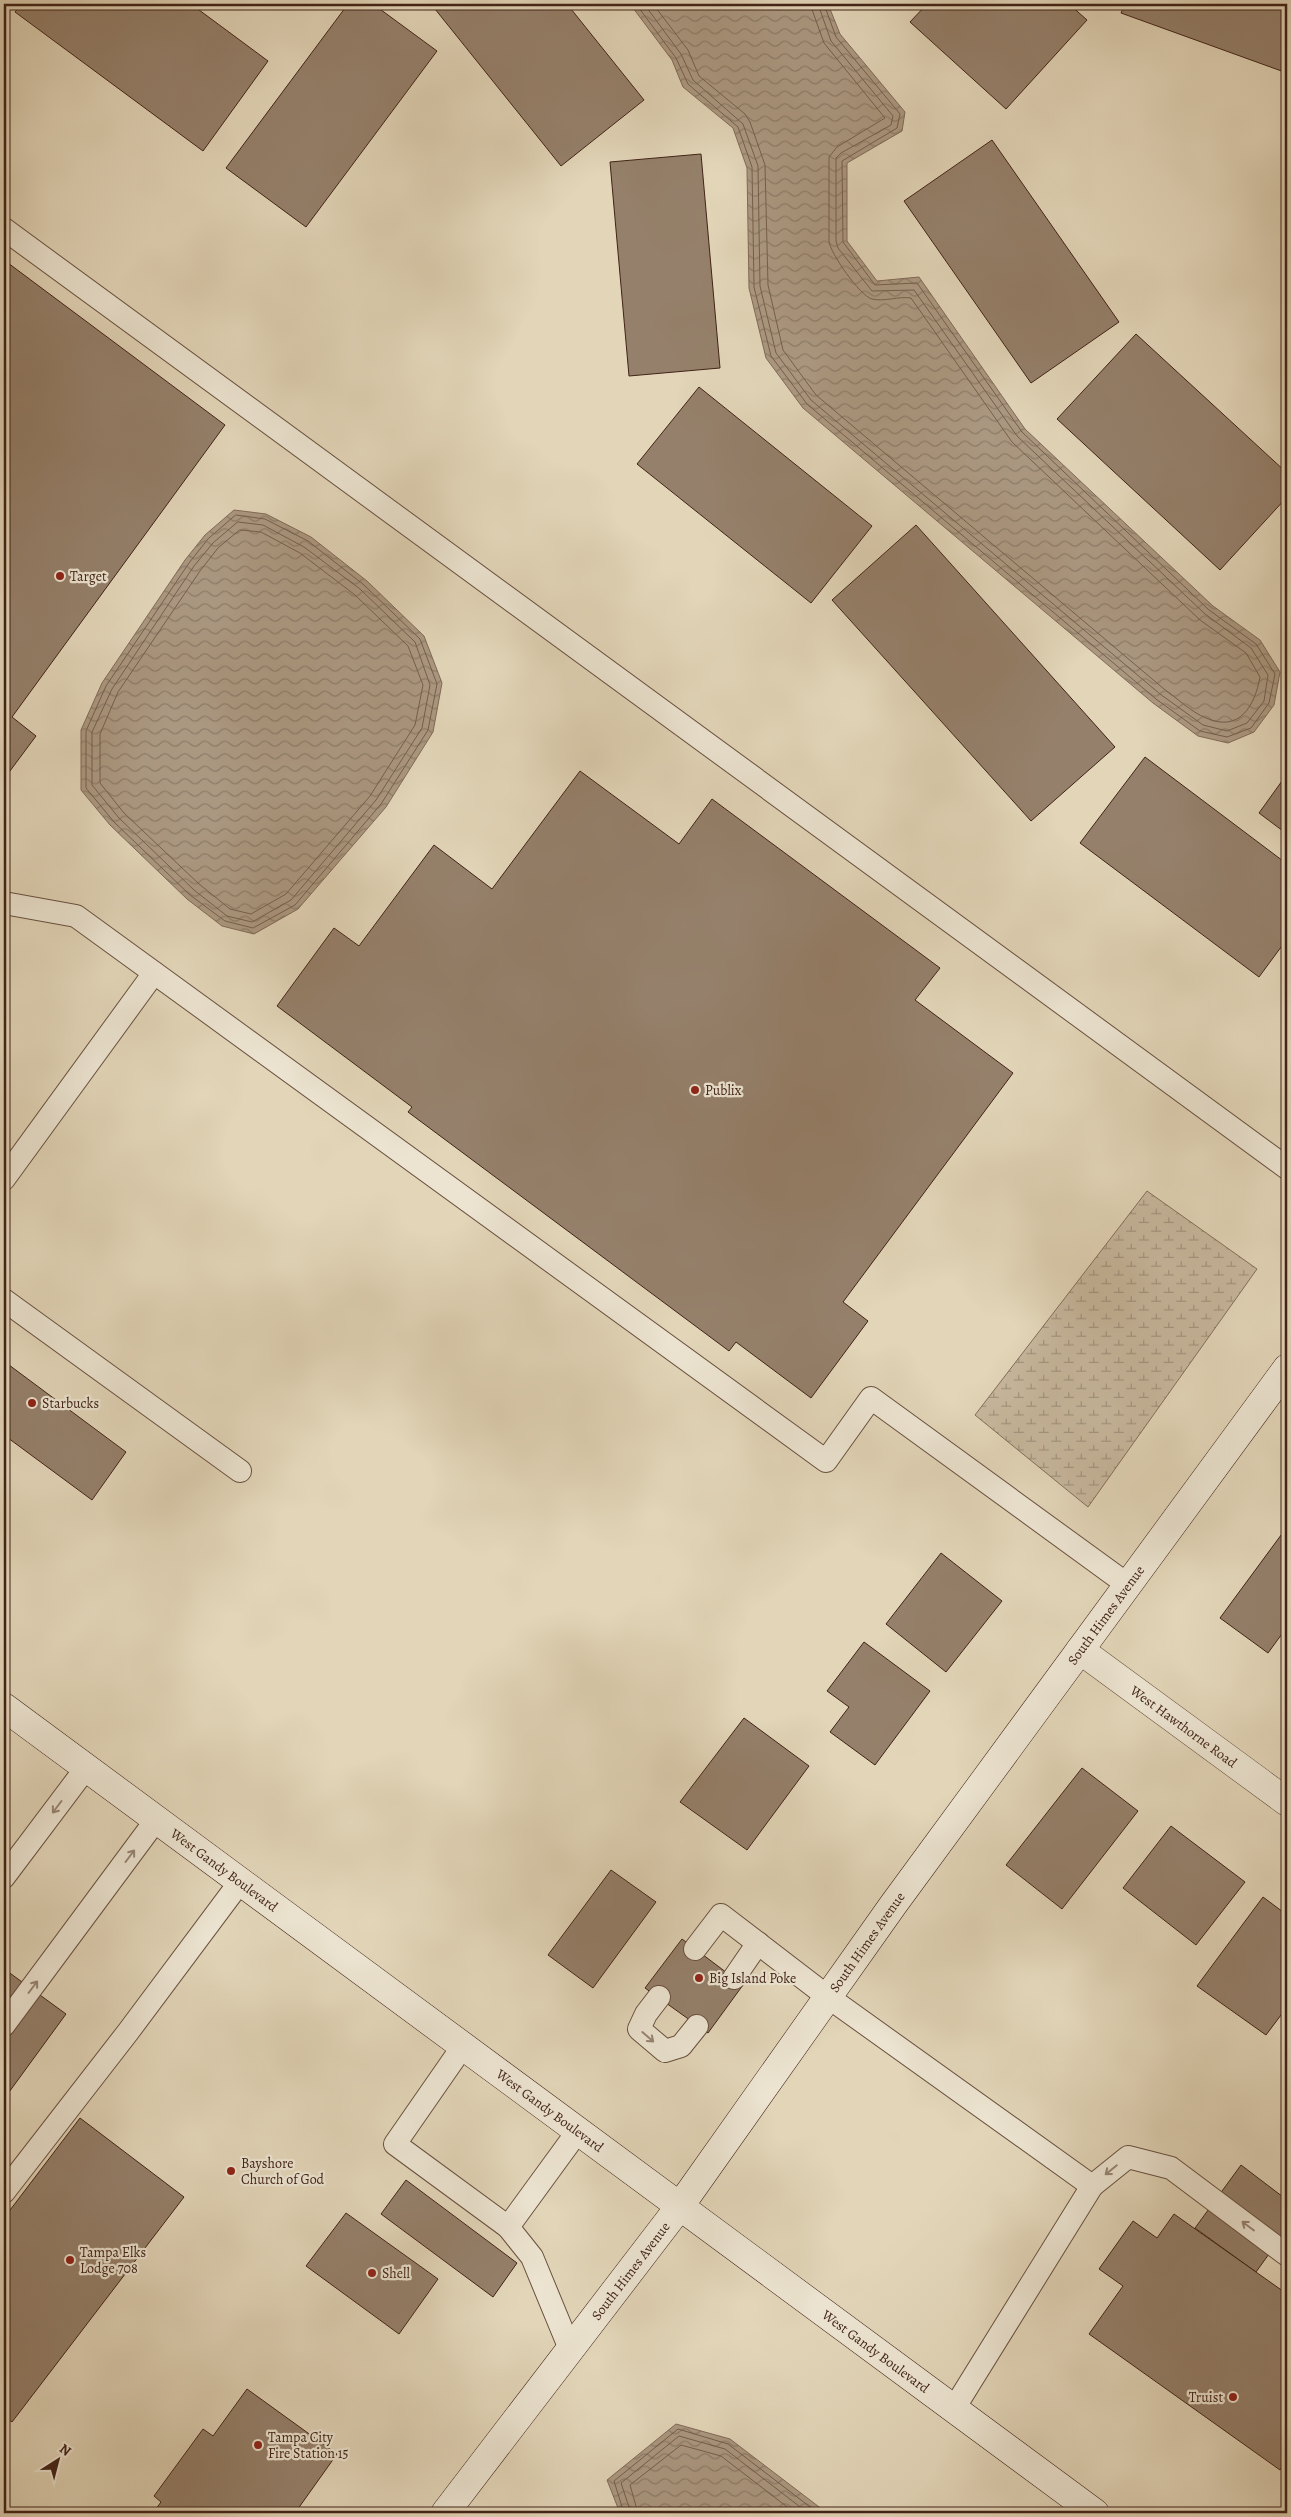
<svg xmlns="http://www.w3.org/2000/svg" width="1291" height="2517" font-family="Alegreya,serif">
<defs>
<pattern id="wetland-marsh" width="20" height="14" patternUnits="userSpaceOnUse" patternTransform="scale(1.25)"><rect width="20" height="14" fill="#c7b79d"/><path d="M1 5h8M5 5V1M11 12h8M15 12V8" fill="none" stroke="#a3947f"/></pattern>
<pattern id="water-waves" width="16" height="10" patternUnits="userSpaceOnUse" patternTransform="scale(1.25)"><rect width="16" height="10" fill="#ab9881"/><path d="M0 5q4-4 8 0t8 0" fill="none" stroke="#8d7c69"/></pattern>
</defs>
<rect width="100%" height="100%" fill="#e2d5b8"/>
<filter id="stains"><feTurbulence type="fractalNoise" baseFrequency=".004" numOctaves="4"/><feColorMatrix values="0 0 0 0 .2 0 0 0 0 .09 0 0 0 0 .02 0 0 0 .5 -.17"/></filter>
<radialGradient id="worn" r=".72"><stop offset=".6" stop-color="#630" stop-opacity="0"/><stop offset="1" stop-color="#630" stop-opacity=".3"/></radialGradient>
<path fill="url(#wetland-marsh)" stroke="#846d5a" d="M1147,1191L1257,1269L1088,1507L975,1415Z"/>
<g fill="url(#water-waves)" stroke="#816957">
<path d="M630,4H828L840,34L905,112L902,131L847,163V241L877,281L919,277L1025,429L1213,606L1260,640L1280,672L1274,705L1254,732L1228,743L1198,736L1153,703L803,408L766,358L749,288L747,168L733,128L683,87L672,60Z"/>
<path d="M234,510L266,514L311,537L367,581L424,636L442,683L433,732L386,807L298,909L254,934L222,926L187,899L110,825L81,790V730L102,683L185,560L205,535Z"/>
<path d="M676,2424L730,2439L827,2513H620L607,2480Z"/>
</g>
<g fill="none" stroke-linecap="round" stroke-linejoin="round">
<g stroke="#765e4c" stroke-width="1">
<path d="M636,4L676,58L688,84L738,127L752,167L754,287L771,356L807,404L1156,699L1200,731L1227,737L1251,728L1269,703L1275,674L1256,644L1209,610L1022,432L917,283L875,285L843,242L842,161L897,128L900,114L836,37L824,4"/>
<path d="M644,4L681,54L693,80L743,124L758,166L760,286L776,353L811,400L1160,694L1203,725L1227,731L1247,723L1264,701L1268,675L1251,648L1205,614L1017,436L914,290L872,291L838,248L836,241V158L841,153L891,125L893,116L831,41L818,4"/>
<path d="M653,4L688,50L699,76L745,114L750,122L765,165L768,285L783,350L816,395L1164,689C1177,698 1191,712 1206,718C1240,733 1255,705 1260,677L1246,653L1200,620L1012,442L911,298C899,296 884,302 872,299C860,296 830,253 829,241V157L837,147L885,118L824,43L810,4"/>
<path d="M236,515L265,519L308,541L364,585L420,639L437,684L428,730L381,804L295,905L253,928L225,921L190,895L114,822L86,788V731L106,686L189,563L208,539Z"/>
<path d="M238,522L263,525L304,547L360,589L415,642L430,685L422,728L376,800L291,900L252,922L227,916L194,890L119,818L92,785V732L112,689L194,566L213,543Z"/>
<path d="M240,530L261,532L300,553L355,595L408,646L423,685L415,725L370,796L286,894L251,914L230,909L199,884L124,813L100,783V734L118,692L200,571L218,548Z"/>
<path d="M624,2513L614,2481L678,2429L728,2444L818,2513"/>
<path d="M631,2513L621,2483L679,2436L725,2449L808,2513"/>
<path d="M638,2513L630,2485L681,2445L721,2456L795,2513"/>
</g>
</g>
<g fill="#95806b" stroke="#412317">
<path d="M21,4H191L268,61L203,151L15,12Z"/>
<path d="M348,4H373L437,51L306,227L226,168Z"/>
<path d="M431,4H567L644,100L561,166Z"/>
<path d="M927,4H1069L1087,20L1006,109L910,22Z"/>
<path d="M1125,4H1287V73L1121,13Z"/>
<path d="M992,140L1119,322L1031,383L904,201Z"/>
<path d="M701,154L720,368L629,376L610,162Z"/>
<path d="M4,260L225,425L12,717L36,736L4,779Z"/>
<path d="M1136,334L1287,473V497L1220,570L1057,419Z"/>
<path d="M699,387L872,526L811,603L637,464Z"/>
<path d="M916,525L1115,747L1031,821L832,600Z"/>
<path d="M1287,576V599L1282,598Z"/>
<path d="M1145,757L1287,864V939L1259,977L1080,843Z"/>
<path d="M580,771L679,844L712,799L940,968L915,1000L1013,1073L843,1302L868,1321L811,1398L736,1342L729,1351L408,1112L412,1107L277,1006L334,928L359,946L434,845L492,889Z"/>
<path d="M1287,774V834L1259,813Z"/>
<path d="M9,1365L126,1452L92,1500L4,1435V1371Z"/>
<path d="M1287,1527V1627L1268,1653L1220,1618Z"/>
<path d="M941,1553L1002,1601L946,1672L886,1624Z"/>
<path d="M864,1642L930,1691L875,1765L830,1732L849,1707L827,1691Z"/>
<path d="M744,1718L809,1766L747,1850L680,1802Z"/>
<path d="M1082,1768L1138,1811L1062,1909L1006,1865Z"/>
<path d="M1171,1826L1245,1882L1196,1945L1123,1888Z"/>
<path d="M611,1870L656,1902L593,1988L548,1955Z"/>
<path d="M1263,1897L1287,1915V2007L1266,2035L1197,1986Z"/>
<path d="M682,1939L743,1985L708,2033L645,1988Z"/>
<path d="M7,1971L66,2014L4,2099V1976Z"/>
<path d="M80,2118L184,2197L12,2422L4,2416V2218Z"/>
<path d="M1241,2165L1287,2200V2229L1256,2272L1195,2228Z"/>
<path d="M406,2180L517,2263L493,2297L381,2214Z"/>
<path d="M346,2213L438,2279L399,2334L306,2266Z"/>
<path d="M1174,2214L1287,2294V2460L1280,2470L1089,2334L1123,2286L1099,2269L1133,2221L1157,2238Z"/>
<path d="M247,2389L337,2454L295,2513H153L161,2502L154,2496L203,2429L213,2436Z"/>
</g>
<g fill="none" stroke-linecap="round" stroke-linejoin="round">
<g stroke="#69503f" stroke-width="24">
<g id="lane">
<path d="M4,229L1287,1168"/>
<path d="M4,903L76,916L826,1461L871,1398L1128,1585"/>
<path d="M4,1179L154,973"/>
<path d="M4,1300L240,1471"/>
<path d="M4,1877L86,1768"/>
<path d="M695,1949L721,1915L828,1997L1092,2186L953,2410"/>
<path d="M734,1978L758,1943"/>
<path d="M659,1997L646,2014L639,2029L665,2051L681,2046L697,2026"/>
<path d="M4,2025L156,1820"/>
<path d="M463,2046L395,2144L508,2227L532,2257L570,2349"/>
<path d="M1092,2186L1128,2157L1171,2168L1287,2255"/>
<path d="M4,2192L128,2032L240,1882"/>
<path d="M508,2227L578,2131"/>
</g>
</g>
<g stroke="#69503f" stroke-width="29">
<g id="street">
<path id="s1" d="M1080,1650L1287,1802"/>
</g>
</g>
<g stroke="#412317" stroke-width="29">
<g id="secondary">
<path id="s2" d="M4,1707L1095,2513"/>
<path id="s3" d="M445,2513L680,2206L893,1905L1287,1368"/>
</g>
</g>
<use href="#lane" stroke="#ece4d1" stroke-width="22"/>
<use href="#street" stroke="#ece4d1" stroke-width="28"/>
<use href="#secondary" stroke="#ece4d1" stroke-width="28"/>
</g>
<defs><path id="oneway-shaft" d="M-6 0H5M1.5-3L5.5 0L1.5 3" fill="none" stroke-width="1.6" stroke-linecap="round" stroke-linejoin="round" transform="scale(1.25)"/></defs>
<g stroke="#968474">
<use href="#oneway-shaft" transform="translate(57 1807) rotate(127)"/>
<use href="#oneway-shaft" transform="translate(130 1856) rotate(-53)"/>
<use href="#oneway-shaft" transform="translate(33 1987) rotate(-53)"/>
<use href="#oneway-shaft" transform="translate(648 2037) rotate(41)"/>
<use href="#oneway-shaft" transform="translate(1111 2170) rotate(141)"/>
<use href="#oneway-shaft" transform="translate(1248 2226) rotate(-143)"/>
</g>
<g fill="#8f2418" stroke="#ece4d1" stroke-width="2">
<circle cx="60" cy="576" r="5"/>
<circle cx="695" cy="1090" r="5"/>
<circle cx="32" cy="1403" r="5"/>
<circle cx="699" cy="1978" r="5"/>
<circle cx="231" cy="2171" r="5"/>
<circle cx="70" cy="2260" r="5"/>
<circle cx="372" cy="2273" r="5"/>
<circle cx="1233" cy="2397" r="5"/>
<circle cx="258" cy="2445" r="5"/>
</g>
<g text-anchor="middle" dominant-baseline="central" stroke-width="4.5" stroke-linejoin="round" paint-order="stroke">
<g font-size="14" fill="#412317" stroke="#ece4d1" text-anchor="start">
<text x="70" y="576">Target</text>
<text x="705" y="1090">Publix</text>
<text x="42" y="1403">Starbucks</text>
<text x="709" y="1978">Big Island Poke</text>
<text x="241" y="2163">Bayshore<tspan x="241" dy="16">Church of God</tspan></text>
<text x="80" y="2252">Tampa Elks<tspan x="80" dy="16">Lodge 708</tspan></text>
<text x="382" y="2273">Shell</text>
<text x="1223" y="2397" text-anchor="end">Truist</text>
<text x="268" y="2437">Tampa City<tspan x="268" dy="16">Fire Station 15</tspan></text>
</g>
<g font-size="14" fill="#412317" stroke="#ece4d1">
<text stroke="none"><textPath href="#s3" startOffset="1115">South Himes Avenue</textPath></text>
<text stroke="none"><textPath href="#s1" startOffset="129">West Hawthorne Road</textPath></text>
<text stroke="none"><textPath href="#s2" startOffset="274">West Gandy Boulevard</textPath></text>
<text stroke="none"><textPath href="#s3" startOffset="710">South Himes Avenue</textPath></text>
<text stroke="none"><textPath href="#s2" startOffset="679">West Gandy Boulevard</textPath></text>
<text stroke="none"><textPath href="#s3" startOffset="305">South Himes Avenue</textPath></text>
<text stroke="none"><textPath href="#s2" startOffset="1084">West Gandy Boulevard</textPath></text>
</g>
</g>
<rect width="1291" height="2517" fill="none" stroke="#e2d5b8" stroke-width="20"/>
<rect x="5" y="5" width="1281" height="2507" fill="none" stroke="#412317" stroke-width="2.5"/>
<rect x="10" y="10" width="1271" height="2497" fill="none" stroke="#412317"/>
<g transform="translate(58 2460) rotate(36)" stroke="#ece4d1" stroke-width="4" paint-order="stroke">
<path d="M0-4L9 19L0 12L-9 19Z" fill="#412317"/>
<text y="-8" font-size="14" font-weight="bold" text-anchor="middle" fill="#412317">N</text>
</g>
<rect width="100%" height="100%" filter="url(#stains)"/>
<rect width="100%" height="100%" fill="url(#worn)"/>
</svg>
